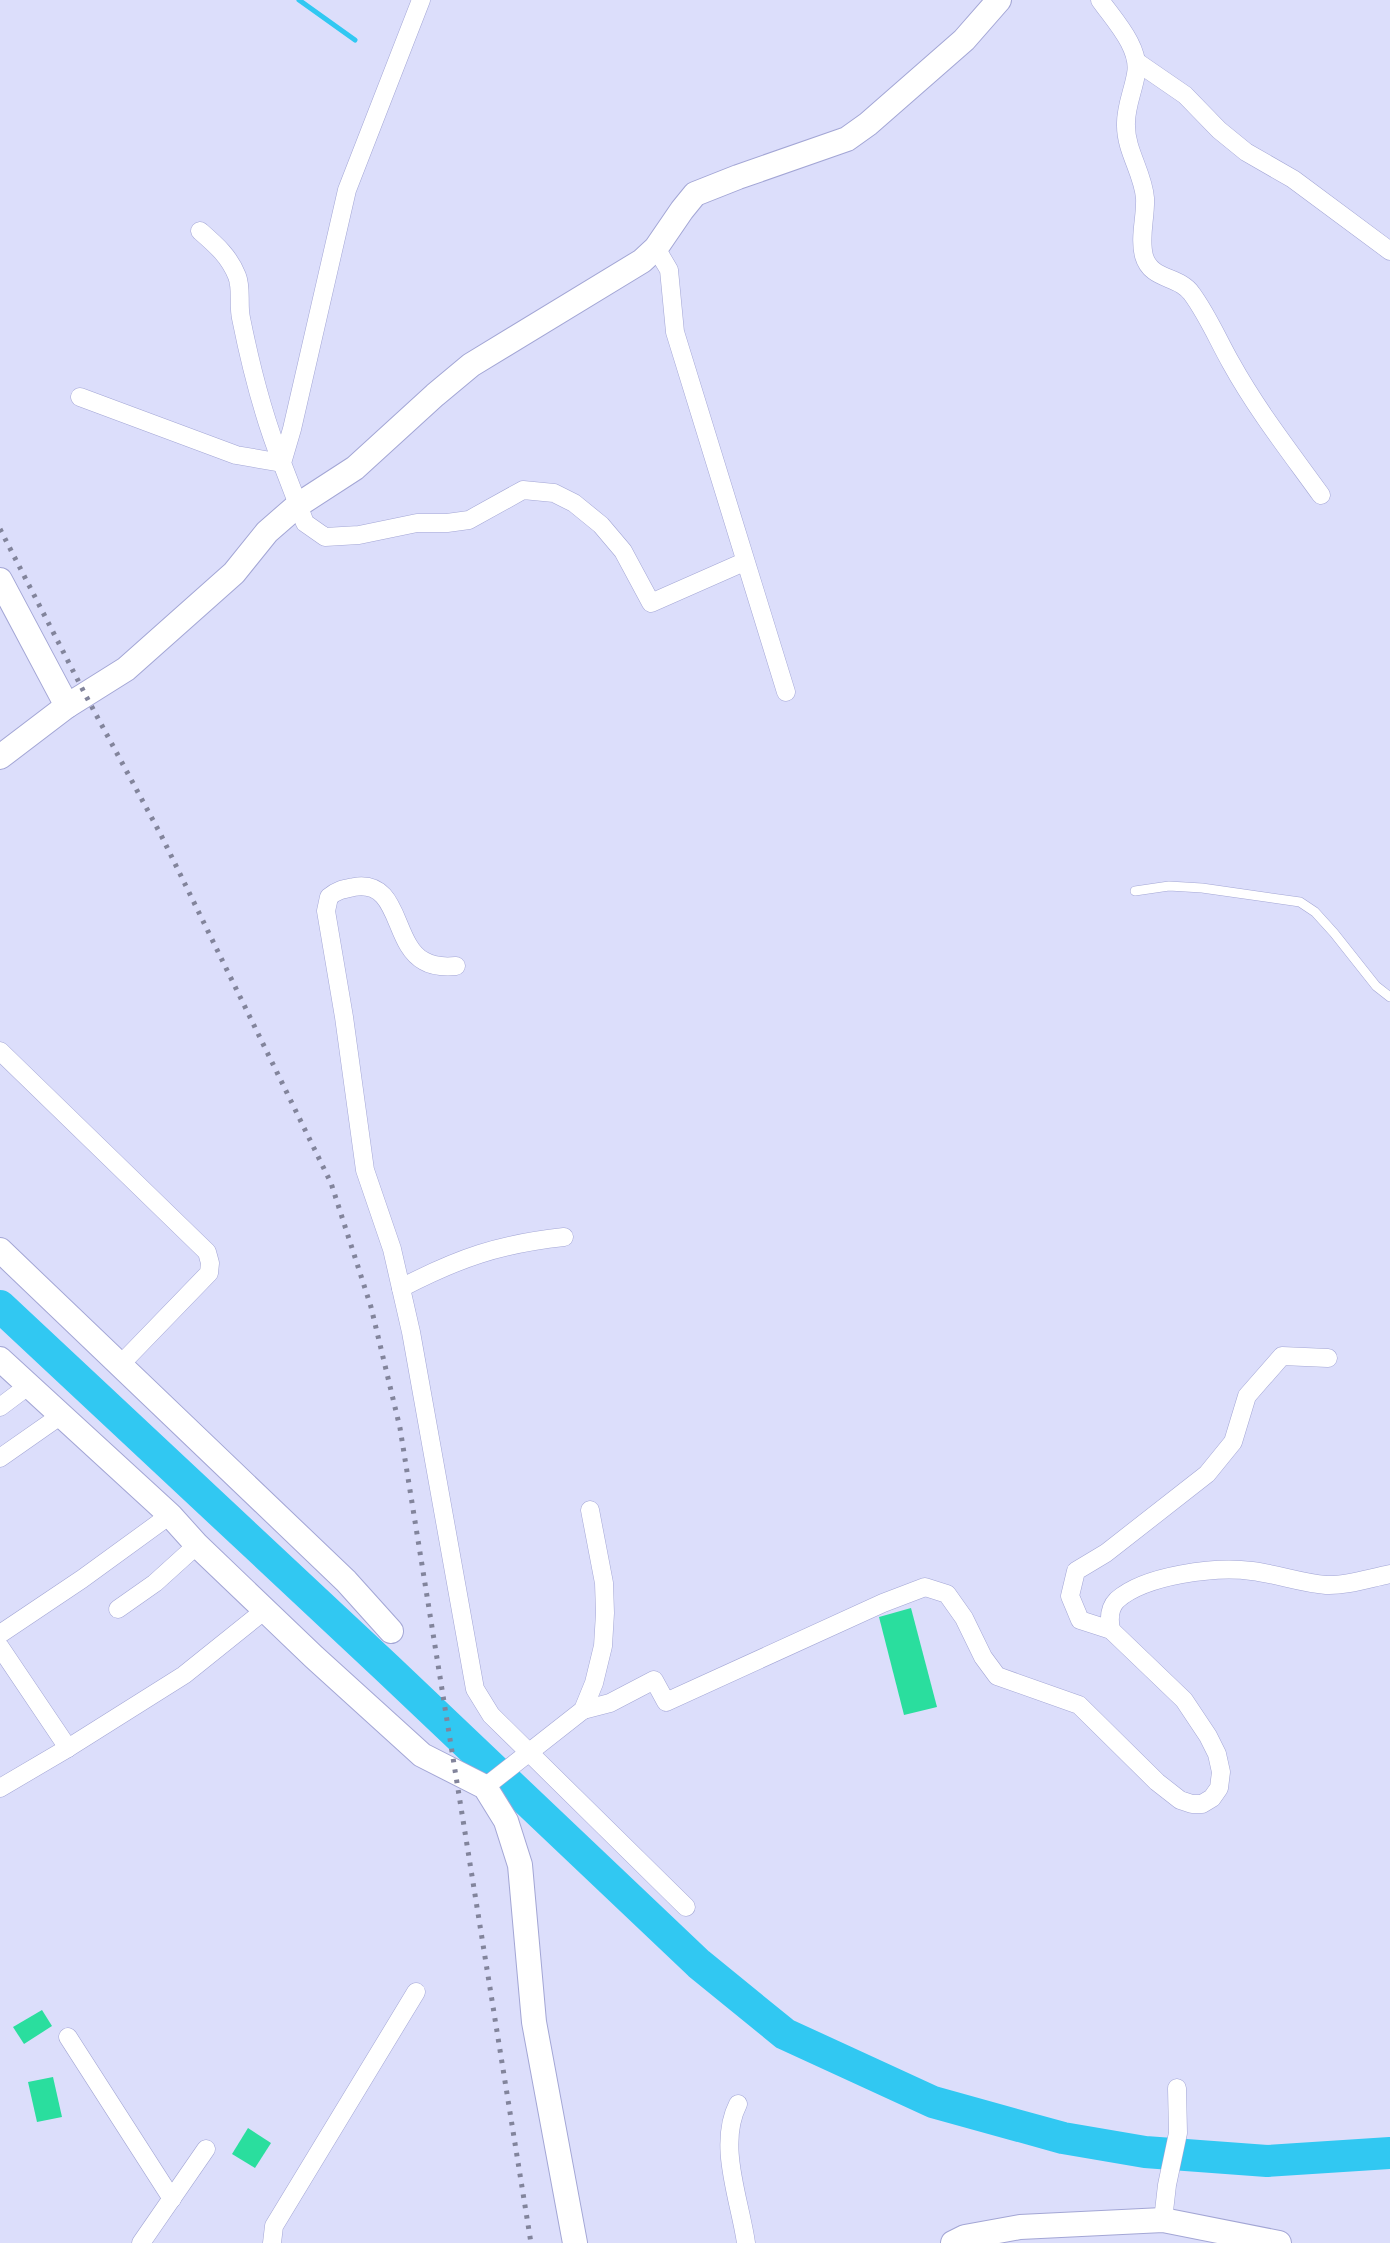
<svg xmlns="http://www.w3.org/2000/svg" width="1390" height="2243" font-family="Georgia,serif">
<rect width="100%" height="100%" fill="#dcdefb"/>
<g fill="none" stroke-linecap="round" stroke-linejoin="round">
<path stroke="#31c8f2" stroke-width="5" d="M299,0L355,40"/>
<path stroke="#31c8f2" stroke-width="32" d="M0,1306L387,1668L699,1964L785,2034L933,2102L1063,2138L1145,2152L1267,2161L1390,2153"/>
</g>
<g fill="#2ade9e">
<path d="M911,1608L937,1707L904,1715L879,1617Z"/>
<path d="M42,2010L52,2026L24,2044L13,2027Z"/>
<path d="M53,2077L62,2117L37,2122L28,2082Z"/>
<path d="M248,2128L271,2143L255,2168L232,2154Z"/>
</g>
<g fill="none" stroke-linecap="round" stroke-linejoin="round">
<g stroke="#a3a6d5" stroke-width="10">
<path id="lane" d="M1135,891L1169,886L1202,888L1300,902L1315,912L1334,933L1376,986L1390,997"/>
</g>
<g stroke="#a3a6d5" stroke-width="19">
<g id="street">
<path d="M421,0L347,190L292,429L282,463L305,523L325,537L359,535L417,523H447L469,520L523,490L554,493L574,503L601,525L623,551L651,603L744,562"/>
<path d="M1100,0C1114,20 1141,48 1136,74C1133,92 1125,108 1126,126C1126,151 1143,173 1145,198C1146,217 1139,237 1144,256C1151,281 1179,275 1192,294C1208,316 1218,340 1231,363C1257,410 1290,452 1321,495"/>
<path d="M1137,62L1185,95L1219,130L1246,152L1293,179L1390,251"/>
<path d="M200,231C216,245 229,256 237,276C242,288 238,305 241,318C251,368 263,416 282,463"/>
<path d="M656,248L669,270L675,332L786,692"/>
<path d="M80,397L236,455L282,463"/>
<path d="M456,966C445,967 434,967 424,961C392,944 401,879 354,887C344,889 337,890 329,897L326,911L344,1017L365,1170L392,1249L411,1332L475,1689L491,1715L686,1907"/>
<path d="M0,1051L207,1252L210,1263L209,1273L120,1365"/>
<path d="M401,1288C459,1258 499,1244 564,1237"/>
<path d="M0,1407L28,1386"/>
<path d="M0,1458L60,1416"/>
<path d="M118,1609L155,1583L197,1545"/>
<path d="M1111,1630C1109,1620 1109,1608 1117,1600C1145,1575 1216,1566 1252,1571C1277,1574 1301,1583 1326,1585C1346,1586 1370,1578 1390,1574"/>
<path d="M0,1634L82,1579L170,1515"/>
<path d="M0,1647L68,1748"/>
<path d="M583,1710L610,1703L654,1680L666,1702L883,1603L925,1587L947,1594L964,1618L983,1657L997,1676L1079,1705L1157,1782L1180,1800L1192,1804H1202L1212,1798L1219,1788L1221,1772L1217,1754L1208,1736L1184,1700L1111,1630L1080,1620L1070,1596L1076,1571L1106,1553L1207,1474L1233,1442L1247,1396L1282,1356L1328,1358"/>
<path d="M485,1787L583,1710L594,1683L603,1646L605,1613L604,1583L590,1510"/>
<path d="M0,1788L68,1748L184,1675L265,1610"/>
<path d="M68,2037L172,2199"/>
<path d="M738,2104C717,2145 740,2200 746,2243"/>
<path d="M1163,2220L1167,2185L1178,2133L1177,2088"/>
<path d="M141,2243L206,2149"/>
<path d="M272,2243L274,2226L416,1992"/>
</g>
</g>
<g stroke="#a3a6d5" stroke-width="26">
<g id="secondary">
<path d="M0,580L67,706"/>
<path d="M0,757L67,706L126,669L234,573L267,532L298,505L355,468L435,395L471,365L642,261L656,248L682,210L695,194L738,177L847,139L868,124L964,40L999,0"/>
<path d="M0,1250L346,1581L391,1631"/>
<path d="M0,1359L170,1515L197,1545L314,1657L422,1755L485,1787L506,1821L520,1865L534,2022L575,2243"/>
<path d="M953,2243L965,2237L1020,2227L1163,2220L1279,2243"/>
</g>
</g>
<use href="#lane" stroke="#fff" stroke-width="9"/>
<use href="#street" stroke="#fff" stroke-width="18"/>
<use href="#secondary" stroke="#fff" stroke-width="24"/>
<path stroke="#82849b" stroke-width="5" stroke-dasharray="3.5 7" stroke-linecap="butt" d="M0,529L86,696L161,835L331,1183L371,1307L400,1428L531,2243"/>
</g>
</svg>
